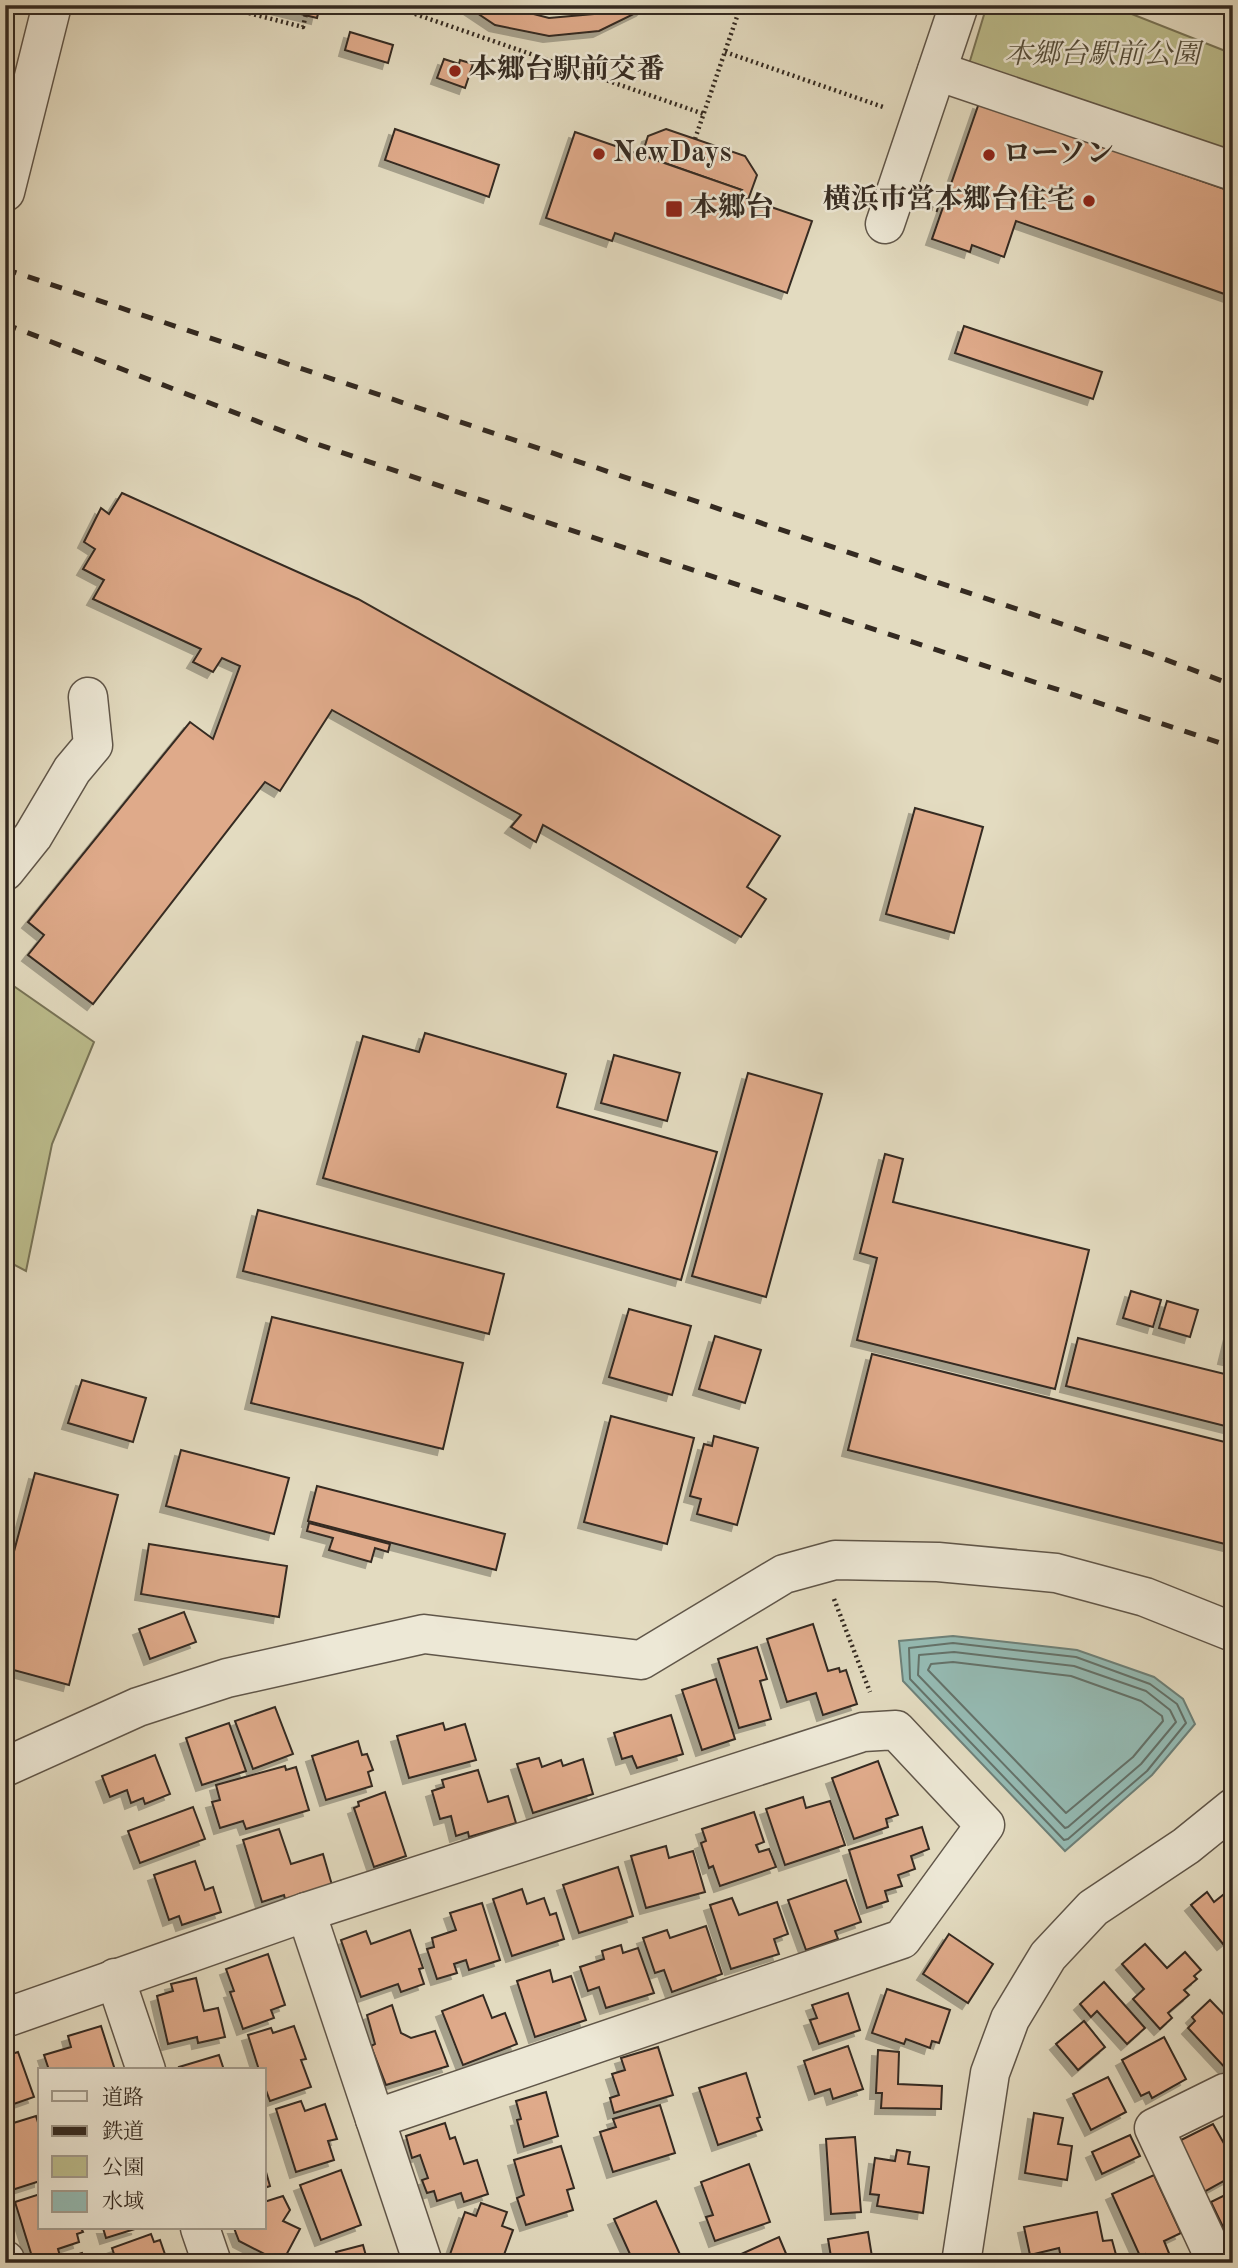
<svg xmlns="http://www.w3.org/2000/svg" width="1238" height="2268" font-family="'Old Standard TT','Noto Serif JP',serif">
<defs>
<filter id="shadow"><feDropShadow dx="-6" dy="6" stdDeviation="0" flood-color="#0004"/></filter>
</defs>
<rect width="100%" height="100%" fill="#e3dbc0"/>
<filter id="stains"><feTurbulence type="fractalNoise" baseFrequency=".00286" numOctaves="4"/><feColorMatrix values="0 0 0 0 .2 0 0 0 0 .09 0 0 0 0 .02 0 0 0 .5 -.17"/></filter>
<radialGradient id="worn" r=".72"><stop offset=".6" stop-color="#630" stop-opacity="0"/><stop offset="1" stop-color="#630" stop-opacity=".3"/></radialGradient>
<g fill="#bcbd8d" stroke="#787457" stroke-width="2">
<path d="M987,5H1109L1233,54V154L969,64Z"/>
<path d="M5,980L94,1042L52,1144L26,1271L5,1260Z"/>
</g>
<path fill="#95bbb4" stroke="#6e8179" stroke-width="2" d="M953,1636L1077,1650L1154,1677L1183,1699L1195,1724L1152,1775L1065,1851L903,1681L899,1641Z"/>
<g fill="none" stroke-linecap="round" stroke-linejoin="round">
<g stroke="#64726a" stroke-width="2">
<path d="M953,1643L1076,1657L1150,1684L1177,1704L1186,1723L1147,1771L1068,1839L1064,1840L910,1679L909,1648Z"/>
<path d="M954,1652L1074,1666L1146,1691L1170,1710L1176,1722L1141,1764L1068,1827L1065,1828L918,1675L919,1655Z"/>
<path d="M953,1662L1071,1676L1141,1701L1162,1716L1163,1721L1133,1757L1066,1813L928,1670L931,1664Z"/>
</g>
</g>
<g fill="#dfaa8a" stroke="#342a21" stroke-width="2" filter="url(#shadow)">
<path d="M264,5H320L317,18Z"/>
<path d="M465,5H498L549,18L594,14L611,5H647L642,10L599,31L549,36L495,25Z"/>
<path d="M350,32L393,45L388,63L345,50Z"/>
<path d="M444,59L459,64L460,60L473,64L465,88L437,78Z"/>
<path d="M979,103L1233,192V297L1016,221L1004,257L972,245L970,252L932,239Z"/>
<path d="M395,129L499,165L489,197L385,160Z"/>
<path d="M666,129L745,156L757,175L748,200L739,196L742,190L642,155L648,136Z"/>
<path d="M575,132L742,190L739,196L812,221L787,293L615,233L612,241L546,218Z"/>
<path d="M964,326L1102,372L1093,399L955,353Z"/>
<path d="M122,493L358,599L780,836L747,887L766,899L741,937L543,825L536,842L511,827L521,815L332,710L280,791L265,782L93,1004L28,955L44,935L28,922L190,722L213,739L240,666L222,658L213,672L193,662L201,649L93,599L104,580L83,569L95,549L84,542L101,508L109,514Z"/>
<path d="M915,808L983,827L954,933L886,914Z"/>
<path d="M425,1033L566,1074L557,1107L717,1152L681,1280L323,1178L363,1036L419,1052Z"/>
<path d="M614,1055L680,1073L667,1121L601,1103Z"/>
<path d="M748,1073L822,1094L766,1297L692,1276Z"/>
<path d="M885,1154L903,1159L893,1202L1089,1250L1055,1389L857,1340L877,1258L860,1253Z"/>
<path d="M258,1210L504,1274L489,1334L243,1271Z"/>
<path d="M1131,1291L1161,1300L1153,1327L1123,1318Z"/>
<path d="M1167,1301L1198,1310L1190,1337L1159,1328Z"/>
<path d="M629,1309L691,1326L672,1395L609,1377Z"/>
<path d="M272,1317L463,1363L443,1449L251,1403Z"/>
<path d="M1233,1321V1360L1224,1358Z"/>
<path d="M715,1336L761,1350L745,1403L699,1389Z"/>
<path d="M1078,1338L1233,1376V1428L1066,1386Z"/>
<path d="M872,1354L1233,1444V1546L848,1450Z"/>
<path d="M82,1380L146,1398L133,1442L68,1423Z"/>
<path d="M611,1416L694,1438L667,1544L584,1522Z"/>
<path d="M714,1436L758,1448L737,1525L697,1514L701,1499L690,1496L704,1444L712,1446Z"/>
<path d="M181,1450L289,1478L274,1534L166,1506Z"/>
<path d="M35,1473L118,1495L69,1685L6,1668L5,1665V1585Z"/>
<path d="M317,1486L505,1534L496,1570L308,1521Z"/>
<path d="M309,1523L390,1544L388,1552L375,1548L371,1562L329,1550L333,1538L307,1531Z"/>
<path d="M149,1544L287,1566L279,1617L141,1594Z"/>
<path d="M184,1612L196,1642L150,1659L139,1629Z"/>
<path d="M813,1624L828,1671L839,1668L840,1672L846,1670L857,1704L823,1715L816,1693L787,1702L767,1639Z"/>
<path d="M757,1647L767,1679L760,1681L771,1719L739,1728L718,1659Z"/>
<path d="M716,1679L735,1739L702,1750L682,1690Z"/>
<path d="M275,1707L293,1754L253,1769L235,1721Z"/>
<path d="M671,1715L683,1754L637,1768L632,1756L622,1759L614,1733Z"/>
<path d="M229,1723L246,1771L202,1785L186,1738Z"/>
<path d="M443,1723L445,1730L465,1724L476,1760L409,1778L397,1736Z"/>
<path d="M358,1741L362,1755L367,1754L373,1770L368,1772L372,1786L326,1800L312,1756Z"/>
<path d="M155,1755L170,1794L145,1804L143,1798L131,1803L127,1790L110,1797L102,1776Z"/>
<path d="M539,1758L542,1767L561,1760L563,1766L583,1759L593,1794L533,1813L517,1764Z"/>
<path d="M878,1761L898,1815L886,1819L888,1827L854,1839L832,1778Z"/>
<path d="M285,1766L286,1770L296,1767L309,1810L246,1829L243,1821L220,1828L212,1802L220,1800L216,1785Z"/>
<path d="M478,1770L488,1802L508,1796L516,1823L469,1837L468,1832L456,1836L451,1816L440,1819L432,1791L444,1787L442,1780Z"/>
<path d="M385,1792L406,1856L374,1867L354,1808L359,1806L358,1802Z"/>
<path d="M803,1797L806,1808L830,1801L845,1845L785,1865L766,1809Z"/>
<path d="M193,1807L205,1839L140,1863L128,1831Z"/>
<path d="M754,1812L764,1842L756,1845L759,1852L769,1849L776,1867L720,1886L713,1866L709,1868L701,1843L706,1841L702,1829Z"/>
<path d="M922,1827L929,1849L911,1856L915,1869L898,1875L902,1886L885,1891L888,1901L867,1908L849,1850Z"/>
<path d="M279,1829L291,1864L323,1854L332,1885L285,1899L284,1895L262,1902L243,1840Z"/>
<path d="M666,1846L669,1858L693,1851L705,1892L646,1908L631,1856Z"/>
<path d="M195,1861L205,1890L213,1887L221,1912L182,1925L179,1916L169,1920L154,1875Z"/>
<path d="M618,1867L633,1916L579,1933L563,1885Z"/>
<path d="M846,1880L861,1922L835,1931L838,1939L806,1950L788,1900Z"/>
<path d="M1233,1887V1936L1223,1944L1191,1905L1207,1892L1214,1902Z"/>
<path d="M522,1889L527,1904L544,1898L550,1915L556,1913L564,1939L512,1956L493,1899Z"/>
<path d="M732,1898L739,1915L777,1902L788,1934L774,1939L779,1954L731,1969L710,1905Z"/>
<path d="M482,1903L500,1960L469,1970L466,1960L454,1964L457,1973L437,1979L427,1949L434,1947L432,1938L456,1930L450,1913Z"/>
<path d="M706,1926L722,1974L672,1992L664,1970L655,1973L643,1938L667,1930L670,1938Z"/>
<path d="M410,1930L423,1968L419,1969L424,1984L401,1992L398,1984L361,1997L341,1940L366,1931L371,1944Z"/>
<path d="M949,1934L993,1964L968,2003L923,1974Z"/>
<path d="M1145,1944L1167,1968L1185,1952L1201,1970L1194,1976L1197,1979L1184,1990L1189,1995L1168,2013L1172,2018L1160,2029L1133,1999L1144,1989L1122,1964Z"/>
<path d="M621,1945L623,1953L638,1948L654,1993L606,2008L599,1987L588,1991L580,1967L604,1959L602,1951Z"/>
<path d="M268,1954L285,2005L271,2010L274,2018L243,2029L230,1992L234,1991L226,1969Z"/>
<path d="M550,1970L553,1982L571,1976L586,2020L535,2037L517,1981Z"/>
<path d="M196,1978L204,2011L218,2008L225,2037L198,2043L197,2037L168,2044L157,1996L173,1991L171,1984Z"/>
<path d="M1104,1982L1145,2028L1127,2044L1097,2011L1091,2017L1080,2004Z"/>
<path d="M887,1989L950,2010L939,2043L932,2041L930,2048L906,2039L904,2044L872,2033Z"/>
<path d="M848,1993L860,2030L819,2044L810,2020L817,2018L812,2005Z"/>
<path d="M483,1995L492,2018L505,2013L517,2044L463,2065L442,2011Z"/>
<path d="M1210,2000L1233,2024V2067L1228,2071L1188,2028L1195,2021L1192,2017Z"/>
<path d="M392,2005L401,2033L411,2038L435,2031L448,2066L386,2085L371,2046L375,2044L367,2015Z"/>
<path d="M1084,2021L1105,2047L1078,2070L1056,2044Z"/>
<path d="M101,2026L115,2070H49L44,2055L71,2047L68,2036Z"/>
<path d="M294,2026L306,2059L301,2060L311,2087L270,2101L264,2085V2070H259L248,2035L271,2028L273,2033Z"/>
<path d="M1164,2037L1186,2079L1152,2098L1149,2092L1141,2096L1122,2060Z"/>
<path d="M848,2046L863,2089L833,2099L830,2089L815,2094L804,2061Z"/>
<path d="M658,2047L673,2095L614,2113L610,2098L619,2095L612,2074L625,2070L621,2058Z"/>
<path d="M878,2050L899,2052L898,2084L942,2086L941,2109L881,2108L882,2093H876Z"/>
<path d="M18,2052L34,2097L5,2107V2056Z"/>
<path d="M219,2055L224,2070H180L179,2067Z"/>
<path d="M746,2073L760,2117L757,2118L762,2130L718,2145L699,2088Z"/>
<path d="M1108,2077L1126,2112L1091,2130L1073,2094Z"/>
<path d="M546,2092L558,2136L524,2147L517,2120L521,2119L516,2101Z"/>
<path d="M301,2101L305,2111L325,2104L337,2139L328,2141L334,2160L296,2172L276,2109Z"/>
<path d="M660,2105L675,2153L613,2172L600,2132L616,2127L613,2119Z"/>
<path d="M1034,2113L1063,2118L1058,2144L1072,2146L1067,2180L1025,2173Z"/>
<path d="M36,2116L40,2129V2181L12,2190L5,2171V2132L9,2131L7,2125Z"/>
<path d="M445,2123L450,2139L455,2137L464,2164L477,2160L488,2194L464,2202L461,2193L437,2201L434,2191L427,2193L422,2180L428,2178L420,2155L412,2158L406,2136Z"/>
<path d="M1213,2124L1231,2156L1233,2155V2176L1204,2192L1177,2142Z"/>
<path d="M1130,2135L1140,2156L1102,2174L1092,2152Z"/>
<path d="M855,2137L861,2212L831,2214L826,2139Z"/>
<path d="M561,2146L574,2188L567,2190L573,2210L526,2225L517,2198L524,2195L514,2160Z"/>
<path d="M897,2150L910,2152L908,2164L929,2167L923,2213L877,2206L879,2195L870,2194L875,2158L895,2161Z"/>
<path d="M749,2164L770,2222L715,2241L706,2217L713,2215L701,2182Z"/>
<path d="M264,2165L270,2186L264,2188Z"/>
<path d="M341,2170L361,2225L321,2240L300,2185Z"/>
<path d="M1154,2175L1181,2233L1164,2241L1173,2263H1149L1145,2254L1140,2256L1112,2194Z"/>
<path d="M1233,2191V2231L1224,2229L1211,2202Z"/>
<path d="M40,2194V2228H81L83,2232L77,2234L79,2242L58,2249L60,2256L34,2263L15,2202Z"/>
<path d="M283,2196L290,2210L283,2221L300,2229L282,2263L239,2241L234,2228H264V2202Z"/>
<path d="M656,2201L682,2259L674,2263H634L614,2219Z"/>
<path d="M481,2203L507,2212L502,2226L513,2230L501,2263H447L465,2212L476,2216Z"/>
<path d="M1097,2212L1103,2241L1112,2240L1118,2262L1062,2263L1059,2248L1030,2255L1024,2227Z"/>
<path d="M103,2228H138L106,2238Z"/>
<path d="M868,2232L873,2263H832L828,2239Z"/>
<path d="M151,2234L154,2242L160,2240L168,2263H117L112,2248Z"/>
<path d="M779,2237L790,2263H730L728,2260Z"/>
<path d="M363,2245L368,2263H330L339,2260L336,2252Z"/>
<path d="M82,2253L85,2263H56L55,2261Z"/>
</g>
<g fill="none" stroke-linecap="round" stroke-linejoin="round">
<g stroke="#605649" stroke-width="41">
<g id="minor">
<path d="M937,71L1233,171"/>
<path d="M5,192L52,5"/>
<path d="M885,224L959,5"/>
<path d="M5,871L33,836L72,770L93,745L88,697"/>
<path d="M5,1767L138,1707L227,1678L424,1634L641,1660L784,1574L835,1560L938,1562L1056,1573L1145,1597L1233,1632"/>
<path d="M306,1912L423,2263"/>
<path d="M115,1978L146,2070"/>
<path d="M5,2018L306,1912L863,1732L896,1730L985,1825L902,1939L375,2119"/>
<path d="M200,2228L212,2263"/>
<path d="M5,2260L6,2263"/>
<path d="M961,2263L990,2073L1010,2019L1048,1956L1093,1908L1186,1846L1233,1808"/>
<path d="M1217,2263L1154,2128L1225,2093"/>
</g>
</g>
<g stroke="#342a21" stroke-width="4.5" stroke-dasharray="2 3.5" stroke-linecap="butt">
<path d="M217,5L303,27L308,5"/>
<path d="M389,5L704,114"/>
<path d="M725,52L886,108"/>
<path d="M695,139L741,5"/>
<path d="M931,208L941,211"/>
<path d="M834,1599L870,1692"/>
</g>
<use href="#minor" stroke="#ede8d6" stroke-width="38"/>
<g stroke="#342a21" stroke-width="5" stroke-dasharray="12 12" stroke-linecap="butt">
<path d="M5,269L1148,653L1233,685"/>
<path d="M5,324L311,442L537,519L1233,747"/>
</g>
</g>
<g fill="#8f2418" stroke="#ede8d6" stroke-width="2.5">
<circle cx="455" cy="71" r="7"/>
<circle cx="599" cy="154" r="7"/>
<circle cx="989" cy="155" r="7"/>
<circle cx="1089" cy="201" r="7"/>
<rect x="665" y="200" width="18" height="18" rx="3.5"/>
</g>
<g text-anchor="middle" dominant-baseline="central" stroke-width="5" stroke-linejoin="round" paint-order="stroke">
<g font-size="28" font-style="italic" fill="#564f3c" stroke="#ede8d6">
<text x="1102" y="56">本郷台駅前公園</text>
</g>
<g font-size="28" font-weight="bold" fill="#342a21" stroke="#ede8d6" text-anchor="start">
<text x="469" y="71">本郷台駅前交番</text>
<text x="613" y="154">NewDays</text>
<text x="1003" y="155">ローソン</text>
<text x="1075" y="201" text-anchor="end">横浜市営本郷台住宅</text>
<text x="690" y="209">本郷台</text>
</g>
</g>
<rect width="1238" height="2268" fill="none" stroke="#e3dbc0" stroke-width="28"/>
<rect x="7" y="7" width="1224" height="2254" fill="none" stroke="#342a21" stroke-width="3.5"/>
<rect x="14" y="14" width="1210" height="2240" fill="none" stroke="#342a21" stroke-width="2"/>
<rect x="38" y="2068" width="228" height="161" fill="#ede8d6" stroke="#a39c8e" stroke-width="2"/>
<rect x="52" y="2091" width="35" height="10" fill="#ede8d6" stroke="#a39c8e" stroke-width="2"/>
<text x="102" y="2104" font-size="21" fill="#342a21">道路</text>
<rect x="52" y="2126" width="35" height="10" fill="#342a21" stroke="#a39c8e" stroke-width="2"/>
<text x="102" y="2138" font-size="21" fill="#342a21">鉄道</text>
<rect x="52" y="2156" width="35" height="21" fill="#bcbd8d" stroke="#a39c8e" stroke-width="2"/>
<text x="102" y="2174" font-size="21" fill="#342a21">公園</text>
<rect x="52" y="2191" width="35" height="21" fill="#95bbb4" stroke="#a39c8e" stroke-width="2"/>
<text x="102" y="2208" font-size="21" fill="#342a21">水域</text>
<rect width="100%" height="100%" filter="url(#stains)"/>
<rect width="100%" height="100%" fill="url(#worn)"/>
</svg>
